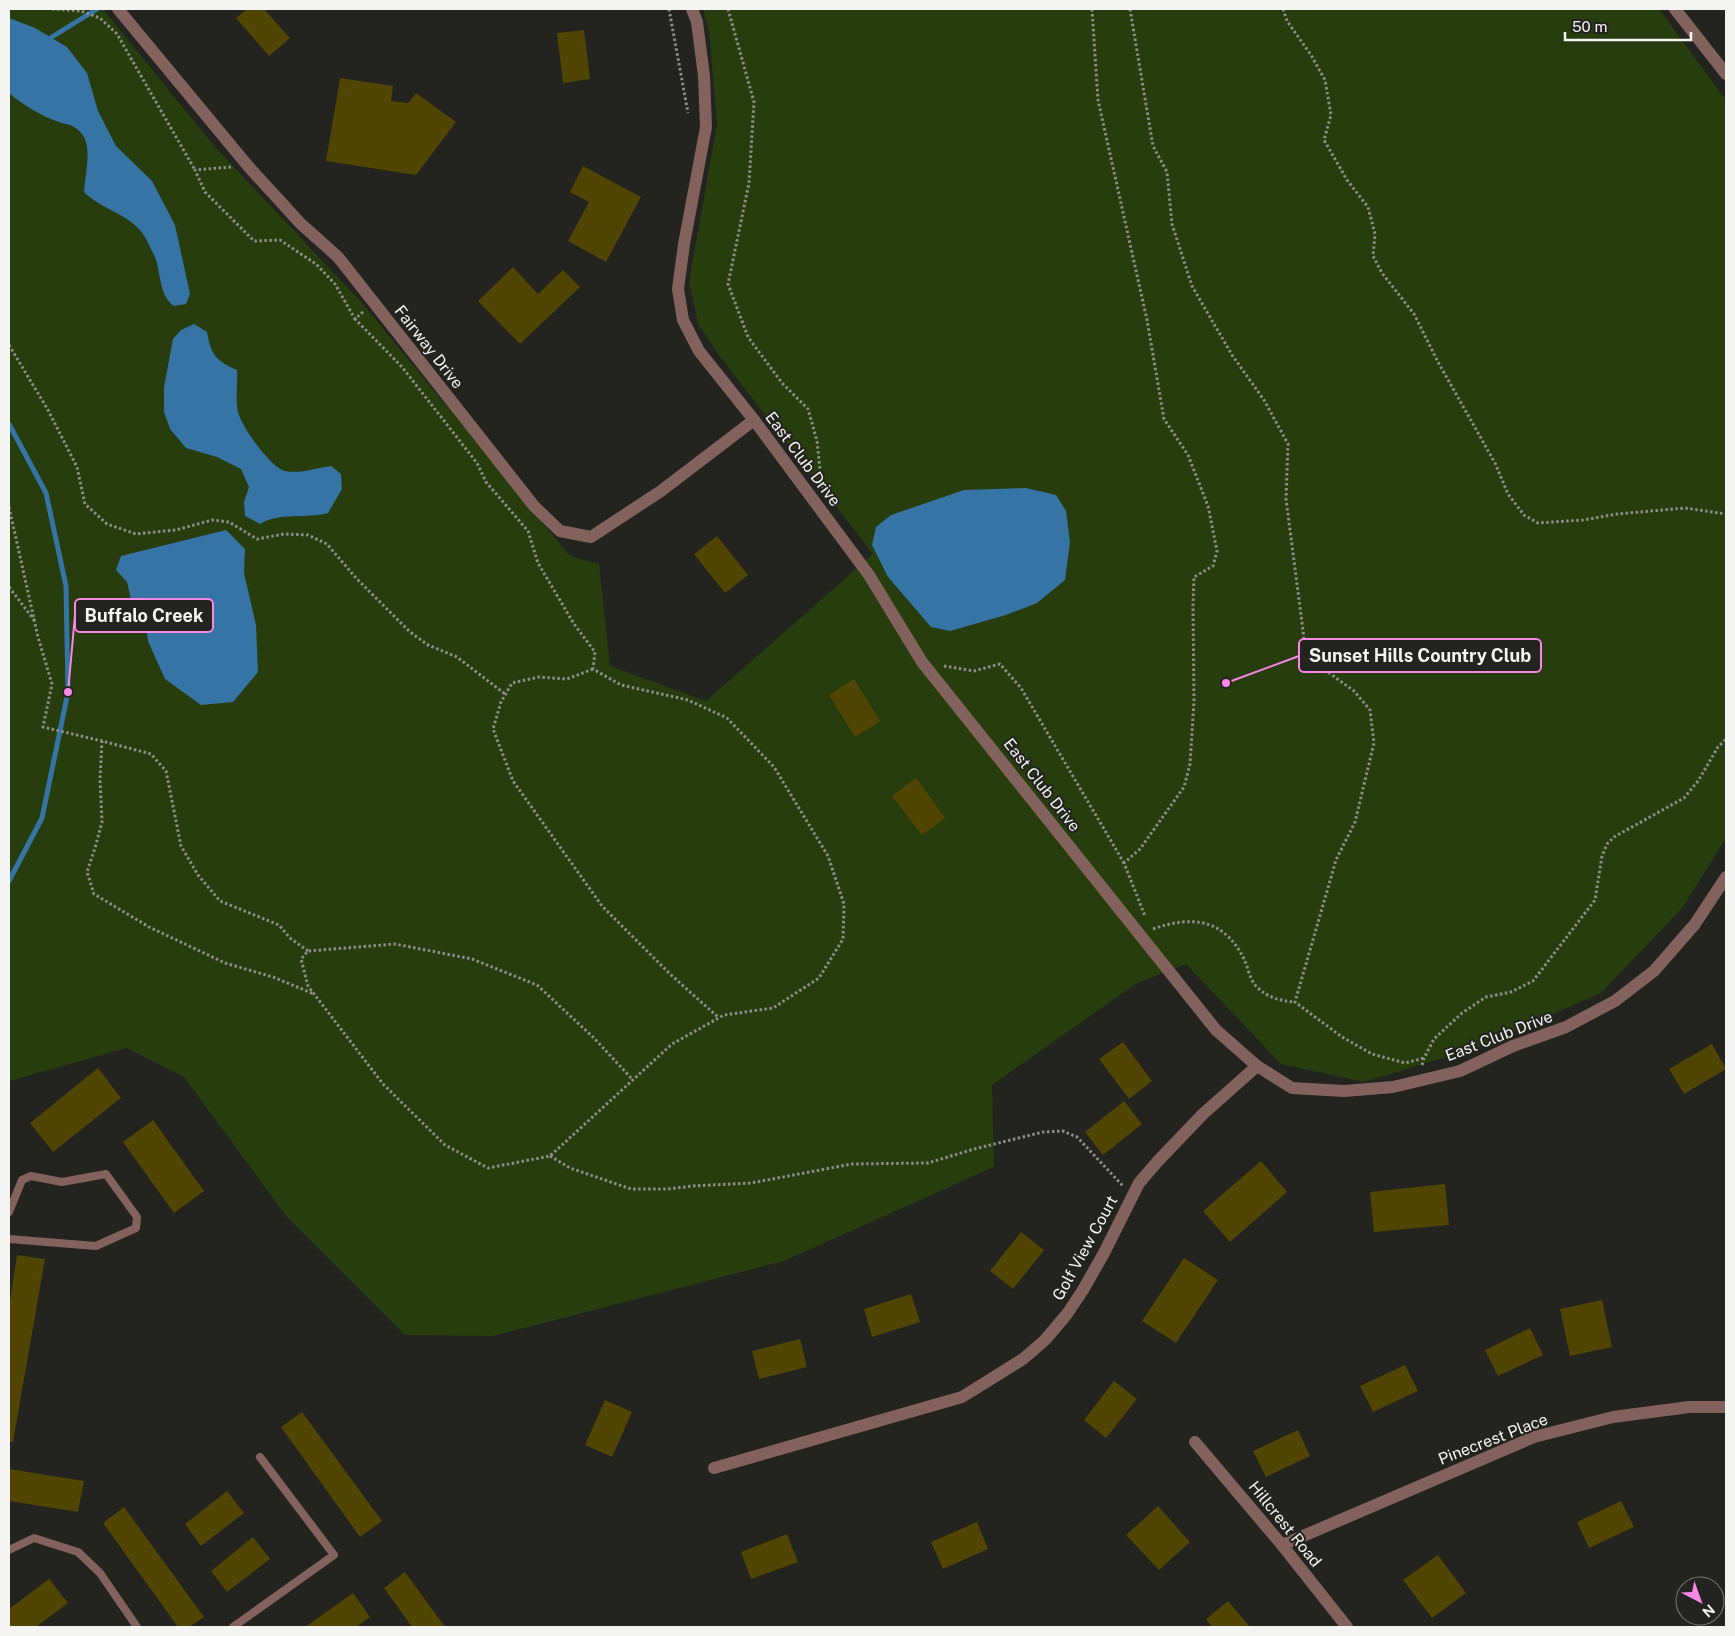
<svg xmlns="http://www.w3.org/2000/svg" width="1735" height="1636" font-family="'Public Sans',sans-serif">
<rect width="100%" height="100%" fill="#232320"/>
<path fill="#283d0d" d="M9,9H103L215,147L363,304L570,556L599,564L610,666L706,701L873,554L721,358L698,324L689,282L717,124L709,31L703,9H1659L1726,100V838L1683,907L1601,993L1479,1047L1364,1082L1281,1064L1186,964L1137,983L992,1085L994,1167L784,1261L493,1336L405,1335L286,1216L184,1077L127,1048L9,1081Z"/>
<g fill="#3574a4">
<path d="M9,18L35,28L67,47L87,73L98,111L116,146L152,181L175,225L190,294L186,304L174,306C157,294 162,269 153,253C149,245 145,235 139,229C124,213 100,208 84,192C85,176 90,158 86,142C85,136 79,130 74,127C70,124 64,124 59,122C41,116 23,105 9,93Z"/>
<path d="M194,324L207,332C211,355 216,361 237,370C238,384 235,398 238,412C241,426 271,468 285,471C300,474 316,468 331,466L341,474L342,489L328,513C307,519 279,512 260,524L245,516L244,502L249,487L241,469L217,457L186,448L170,429L164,412V387L173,339L181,330Z"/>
<path d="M1026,488L1056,495L1066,511L1070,542L1065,580L1037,603L1006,615L950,631L931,627L888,577L872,545L876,527L891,515L964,490Z"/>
<path d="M226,530L245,549L244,573L256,625L258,672L233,702L201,705L165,679L148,641L147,633L133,608L127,582L116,570L121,556Z"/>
</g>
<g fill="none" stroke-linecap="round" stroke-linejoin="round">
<g stroke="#3574a4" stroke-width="5">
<path d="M47,40L97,9"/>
<path d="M9,424L46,493L66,586L68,692L42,818L9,881"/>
</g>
</g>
<g fill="#504503">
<path d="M247,9H264L290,38L269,56L236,18Z"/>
<path d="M584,30L590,79L563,83L557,33Z"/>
<path d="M340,78L393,86L391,101L408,103L416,93L456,122L416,175L326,161Z"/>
<path d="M583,166L641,197L606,262L568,241L589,202L570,192Z"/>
<path d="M513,267L538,294L563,270L580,287L520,344L478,301Z"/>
<path d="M717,536L748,575L725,593L694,554Z"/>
<path d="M854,679L880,721L855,737L829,695Z"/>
<path d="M916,778L945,818L922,835L892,796Z"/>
<path d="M1123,1042L1152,1081L1129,1099L1099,1059Z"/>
<path d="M1712,1044L1726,1069L1684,1094L1669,1069Z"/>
<path d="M98,1068L121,1098L53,1152L30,1123Z"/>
<path d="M1124,1101L1142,1124L1103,1155L1085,1132Z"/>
<path d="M153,1120L204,1191L174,1213L123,1142Z"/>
<path d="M1261,1161L1287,1192L1230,1242L1203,1211Z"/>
<path d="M1445,1184L1449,1225L1374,1232L1370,1192Z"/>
<path d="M1021,1232L1044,1250L1013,1289L990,1271Z"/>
<path d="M17,1255L45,1259L13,1442H9V1307Z"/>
<path d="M1184,1258L1218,1280L1176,1343L1142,1321Z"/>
<path d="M911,1294L920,1322L872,1337L864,1309Z"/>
<path d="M1602,1300L1612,1347L1570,1356L1560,1309Z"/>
<path d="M1530,1328L1543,1355L1498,1376L1485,1350Z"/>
<path d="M800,1339L807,1367L759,1379L752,1351Z"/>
<path d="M1405,1365L1418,1391L1373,1412L1360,1386Z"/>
<path d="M1114,1381L1137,1399L1106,1438L1084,1420Z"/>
<path d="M605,1400L632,1412L612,1457L585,1445Z"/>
<path d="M302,1412L382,1521L360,1537L281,1427Z"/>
<path d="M1298,1430L1310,1456L1266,1477L1253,1451Z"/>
<path d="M9,1469L84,1481L78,1512L9,1501Z"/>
<path d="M227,1491L244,1513L201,1546L185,1524Z"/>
<path d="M1621,1501L1634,1527L1589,1548L1577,1522Z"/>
<path d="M1158,1506L1190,1542L1159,1570L1126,1535Z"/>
<path d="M124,1507L204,1617L189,1627H178L103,1523Z"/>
<path d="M977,1522L988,1549L943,1569L931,1542Z"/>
<path d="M787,1534L798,1562L751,1579L741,1552Z"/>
<path d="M253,1537L270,1559L227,1592L211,1571Z"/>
<path d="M1438,1555L1466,1593L1432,1618L1403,1580Z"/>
<path d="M405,1572L445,1627H412L384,1588Z"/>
<path d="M49,1579L68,1603L36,1627H9V1609Z"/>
<path d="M353,1593L370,1617L356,1627H305Z"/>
<path d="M1228,1601L1250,1627H1212L1206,1619Z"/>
</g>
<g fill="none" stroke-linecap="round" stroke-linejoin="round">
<g stroke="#8c8c89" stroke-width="3" stroke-dasharray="2.5 2.5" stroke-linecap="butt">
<path d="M52,9L81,11L100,18L117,34L195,170"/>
<path d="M669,9L688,113"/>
<path d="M728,9L754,102L749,183L728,284L748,337L782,383L808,409L817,441L822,488"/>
<path d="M1092,9L1098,100L1147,320L1164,419L1188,455L1208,506L1217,551L1213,566L1194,577L1193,605L1194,701L1190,764L1184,787L1140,849L1124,863L1145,916"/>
<path d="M1130,9L1153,146L1167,172L1172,224L1192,286L1232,355L1264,400L1288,444L1286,499L1305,646L1317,664L1354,691L1370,710L1374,743L1355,822L1336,860L1295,1002L1342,1037L1372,1054L1405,1063L1424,1058"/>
<path d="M1283,9L1287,21L1311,55L1325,80L1331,115L1324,140L1347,180L1368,207L1375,234L1373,256L1382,273L1414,314L1438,362L1495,463L1508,494L1524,515L1538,523L1583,520L1617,514L1685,508L1726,514"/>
<path d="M231,167L195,170L205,192L254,241L280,240L316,264L335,284L355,319"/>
<path d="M363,312L355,319L402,367L477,463L486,482L528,531L538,563L574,624L595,652L593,669L621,685L688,700L727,718L774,767L828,856L844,904L843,939L819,978L773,1008L724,1015L672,1044L550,1156L488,1168L445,1145L383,1084L308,986L301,959L308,951L395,944L472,959L537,985L593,1037L633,1080"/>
<path d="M9,345L48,410L77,467L85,504L107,524L136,534L176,530L212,520L229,522L257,539L284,534L308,535L327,544L356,578L410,632L428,645L457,657L505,694"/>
<path d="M9,507L38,637L52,684L43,727L102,741"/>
<path d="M9,587L34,620"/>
<path d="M944,666L974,671L1000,664L1021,688L1124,863"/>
<path d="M593,669L567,679L539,677L512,683L501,702L493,729L513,781L602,906L670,974L719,1018"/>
<path d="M1153,929C1193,915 1224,919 1244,959C1248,967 1250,981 1257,987C1268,998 1281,1001 1295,1002"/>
<path d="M308,951L290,938L279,925L220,901L198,875L181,846L166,771L151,754L102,741L100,779L102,822L95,848L87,872L94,894L149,927L225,963L273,977L314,994"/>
<path d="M1422,1065L1424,1058L1434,1039L1462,1013L1486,997L1511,992L1533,981L1595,900L1602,856L1607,844L1614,837L1684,798L1698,781L1718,747L1726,739"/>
<path d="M550,1156L570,1168L631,1189H668L693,1186L751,1183L852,1164L928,1163L974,1149L1043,1132L1063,1131L1077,1137L1123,1186"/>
</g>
<g stroke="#83625d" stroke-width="8">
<path d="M9,1212L22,1180L31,1176L62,1182L106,1174L137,1217L136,1228L96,1246L9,1239"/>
<path d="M9,1550L34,1538L78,1552L100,1573L137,1627"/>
<path d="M233,1627L334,1555L260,1457"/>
</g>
<g stroke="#83625d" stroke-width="12">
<path d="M118,9L248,166L301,224L338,257L534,506L560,531L591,537L661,491L754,420"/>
<path d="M692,9L697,22L704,76L706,127L684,244L678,289L683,320L699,351L754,420L869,575L922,662L1216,1030L1257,1066L1292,1088L1344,1091L1393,1087L1460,1071L1513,1046L1566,1027L1615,1001L1654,971L1695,924L1726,877"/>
<path d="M1675,9L1726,74"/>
<path d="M1195,1442L1282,1545L1347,1627"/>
<path d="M714,1468L962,1397L1023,1359L1045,1340L1067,1314L1083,1290L1104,1253L1139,1183L1158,1161L1203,1114L1257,1066"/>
<path d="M1282,1545L1534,1437L1613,1417L1689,1407H1726"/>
</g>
</g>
<g text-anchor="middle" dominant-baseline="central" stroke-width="4" stroke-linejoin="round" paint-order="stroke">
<g font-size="16" fill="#f4f4f2" stroke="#232320">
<text transform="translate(429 347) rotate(52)">Fairway Drive</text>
<text transform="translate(803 459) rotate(53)">East Club Drive</text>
<text transform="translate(1042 785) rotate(52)">East Club Drive</text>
<text transform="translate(1499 1036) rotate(-21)">East Club Drive</text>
<text transform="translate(1085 1248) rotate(-61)">Golf View Court</text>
<text transform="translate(1493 1439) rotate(-21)">Pinecrest Place</text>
<text transform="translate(1285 1524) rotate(51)">Hillcrest Road</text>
</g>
</g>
<path fill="none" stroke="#fb87e5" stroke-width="2" d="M68 692L75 615M1226 683L1299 656"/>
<g fill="#fb87e5" stroke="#232320" stroke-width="2">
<circle cx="68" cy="692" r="5"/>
<circle cx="1226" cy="683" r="5"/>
</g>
<g fill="#232320" stroke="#fb87e5" stroke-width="2">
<rect x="75" y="599" width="138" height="33" rx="5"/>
<rect x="1299" y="639" width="242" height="33" rx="5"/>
</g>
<g font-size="18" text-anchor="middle" font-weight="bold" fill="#f4f4f2">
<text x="144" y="622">Buffalo Creek</text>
<text x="1420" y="662">Sunset Hills Country Club</text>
</g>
<rect width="1735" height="1636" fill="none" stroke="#f4f4f2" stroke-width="20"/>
<g transform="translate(1700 1601) rotate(139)"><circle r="24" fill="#232320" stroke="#777774"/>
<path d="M0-4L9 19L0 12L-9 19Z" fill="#fb87e5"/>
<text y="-8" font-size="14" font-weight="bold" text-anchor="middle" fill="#f4f4f2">N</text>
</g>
<path d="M1565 32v8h126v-8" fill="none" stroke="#f4f4f2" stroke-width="2.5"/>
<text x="1572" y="32" font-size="15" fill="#f4f4f2" stroke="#232320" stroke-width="4" paint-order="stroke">50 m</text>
</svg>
